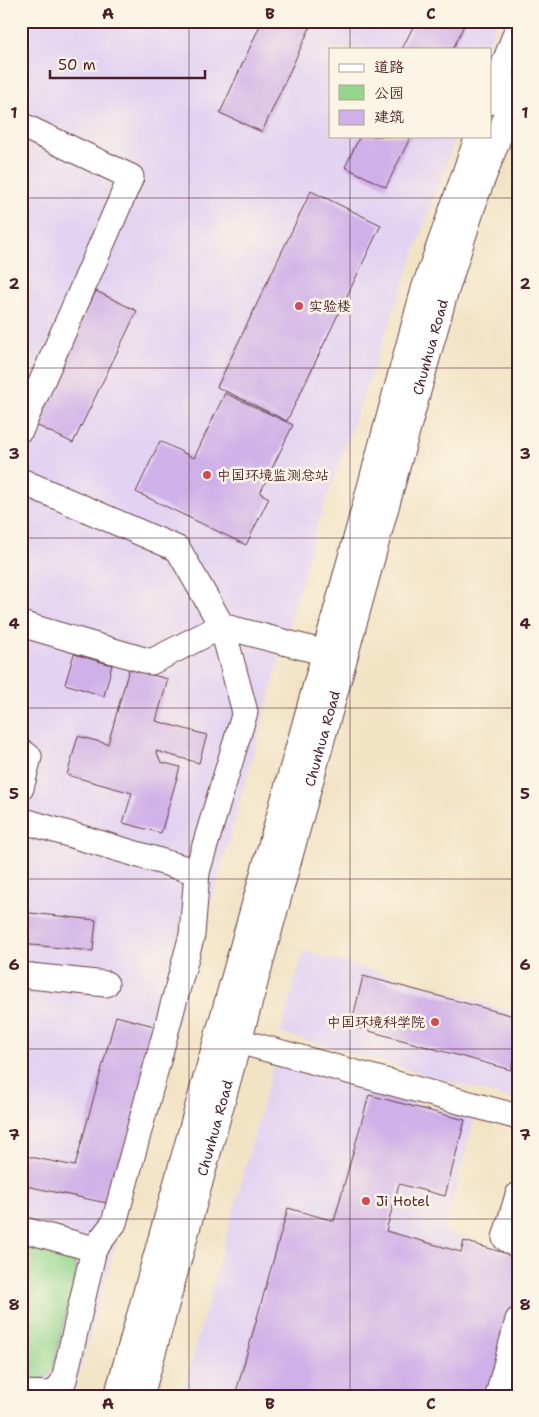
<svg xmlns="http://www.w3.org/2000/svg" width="539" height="1417" font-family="'Shantell Sans','LXGW WenKai TC',sans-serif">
<rect width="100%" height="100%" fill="#fcf5e5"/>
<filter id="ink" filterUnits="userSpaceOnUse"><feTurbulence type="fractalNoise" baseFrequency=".02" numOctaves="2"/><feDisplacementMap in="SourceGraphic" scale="10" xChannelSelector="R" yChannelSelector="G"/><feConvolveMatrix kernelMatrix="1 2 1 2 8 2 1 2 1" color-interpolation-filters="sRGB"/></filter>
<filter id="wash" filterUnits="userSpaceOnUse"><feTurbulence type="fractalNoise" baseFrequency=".0096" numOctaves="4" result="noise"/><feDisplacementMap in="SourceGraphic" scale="20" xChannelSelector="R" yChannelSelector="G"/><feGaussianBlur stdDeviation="1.12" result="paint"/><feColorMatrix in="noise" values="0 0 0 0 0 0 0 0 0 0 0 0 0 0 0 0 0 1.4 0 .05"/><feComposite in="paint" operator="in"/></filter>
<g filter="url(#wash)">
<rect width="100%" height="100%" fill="#f2e3c5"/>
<g fill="#e3d3f2">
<path d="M21,21H497L487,49H330V136H456L317,526L73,1396H21Z"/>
<path d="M304,951L518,1013V1101L280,1033Z"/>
<path d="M274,1064L474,1119L445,1232L518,1254V1308L493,1396H182Z"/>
</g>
<path fill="#94d68e" stroke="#6f7a5c" d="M21,1240L64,1252L74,1260L76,1271L53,1367L48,1376L38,1380L21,1379Z"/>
<g id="blocks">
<g fill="#d0b0e8">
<path d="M262,21H313L262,132L220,113Z"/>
<path d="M416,21H466L453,49H402Z"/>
<path d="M360,136H411L386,187L345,167Z"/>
<path d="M311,191L381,225L287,421L217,387Z"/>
<path d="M96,291L137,311L73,443L32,423Z"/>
<path d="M225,393L293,425L260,493L269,498L246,545L136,492L160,441L194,458Z"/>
<path d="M74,654L112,665L104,696L65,684Z"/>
<path d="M129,669L168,679L156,721L207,735L199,763L156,751L161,762L180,767L161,833L123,823L132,793L67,775L78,736L108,744Z"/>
<path d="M21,912L96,920L93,951L21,944Z"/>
<path d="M363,976L518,1017V1046L511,1070L351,1026Z"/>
<path d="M116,1016L162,1028L116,1205L21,1185V1155L75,1166Z"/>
<path d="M369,1095L465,1120L445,1196L399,1184L386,1231L461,1252L464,1241L518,1257V1301L490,1396H235L288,1208L334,1221Z"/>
</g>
</g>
</g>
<g filter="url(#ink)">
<use href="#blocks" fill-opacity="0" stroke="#633c42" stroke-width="1"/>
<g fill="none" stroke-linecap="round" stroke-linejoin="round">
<g stroke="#633c42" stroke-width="27">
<g id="minor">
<path d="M490,102L518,27"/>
<path d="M21,125L131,177L21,429"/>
<path d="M21,481L178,549L222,626L245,712L197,872L21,820"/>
<path d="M21,624L151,662L222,626L341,657"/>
<path d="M21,751L29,757L21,788"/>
<path d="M21,975L106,984"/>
<path d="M238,1041L518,1117"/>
<path d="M518,1195L505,1238L518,1246"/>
<path d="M21,1229L94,1249L64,1380L55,1394L21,1393"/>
<path d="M94,1249L114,1223L192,935L197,872"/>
<path d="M117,1396L325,652L424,289L478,136"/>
<path id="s1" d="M141,1396L444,297L476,196L518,86"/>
<path d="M498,1396L518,1320"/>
</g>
</g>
<use href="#minor" stroke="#fff" stroke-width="25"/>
</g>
</g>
<path fill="none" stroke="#4a1f2b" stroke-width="1" stroke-opacity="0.55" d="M189,21V1396M350,21V49M350,136V1396M21,198H518M21,368H518M21,538H518M21,708H518M21,879H518M21,1049H518M21,1219H518"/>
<g fill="#d1495b" stroke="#fcf5e5" stroke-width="2">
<circle cx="299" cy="306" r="5"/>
<circle cx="207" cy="475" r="5"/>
<circle cx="435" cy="1022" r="5"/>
<circle cx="366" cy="1201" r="5"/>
</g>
<g text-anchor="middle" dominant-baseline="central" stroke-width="5" stroke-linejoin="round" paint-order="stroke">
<g font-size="14" fill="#4a1f2b" stroke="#fcf5e5" text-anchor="start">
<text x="309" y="306">实验楼</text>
<text x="217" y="475">中国环境监测总站</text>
<text x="425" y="1022" text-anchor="end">中国环境科学院</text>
<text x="376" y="1201">Ji Hotel</text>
</g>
<g font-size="14" fill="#4a1f2b" stroke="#fcf5e5">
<text stroke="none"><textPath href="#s1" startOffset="1088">Chunhua Road</textPath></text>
<text stroke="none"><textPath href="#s1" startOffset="682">Chunhua Road</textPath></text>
<text stroke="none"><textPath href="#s1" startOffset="278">Chunhua Road</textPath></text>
</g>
</g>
<rect width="539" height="1417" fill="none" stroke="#fcf5e5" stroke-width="55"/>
<rect x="329" y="48" width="162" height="90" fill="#fcf5e5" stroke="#b59f9b"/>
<rect x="339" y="64" width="25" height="8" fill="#ffffff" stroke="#b59f9b"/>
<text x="374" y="72" font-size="15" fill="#4a1f2b">道路</text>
<rect x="339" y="85" width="25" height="15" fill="#94d68e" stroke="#b59f9b"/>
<text x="374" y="98" font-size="15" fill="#4a1f2b">公园</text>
<rect x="339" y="110" width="25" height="15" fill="#d0b0e8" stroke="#b59f9b"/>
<text x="374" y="122" font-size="15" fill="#4a1f2b">建筑</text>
<path d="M50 70v8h155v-8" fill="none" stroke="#4a1f2b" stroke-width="2.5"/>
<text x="58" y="70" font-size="15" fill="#4a1f2b" stroke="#fcf5e5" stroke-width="4" paint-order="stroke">50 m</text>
<rect x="28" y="28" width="484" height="1362" fill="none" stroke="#4a1f2b" stroke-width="2"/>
<g font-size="16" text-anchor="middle" font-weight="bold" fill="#4a1f2b">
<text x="108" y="19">A</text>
<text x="270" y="19">B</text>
<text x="431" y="19">C</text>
<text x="14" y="118">1</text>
<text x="525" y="118">1</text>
<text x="14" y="289">2</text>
<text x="525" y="289">2</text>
<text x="14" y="459">3</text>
<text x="525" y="459">3</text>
<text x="14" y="629">4</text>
<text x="525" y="629">4</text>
<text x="14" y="799">5</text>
<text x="525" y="799">5</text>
<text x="14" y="970">6</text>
<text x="525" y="970">6</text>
<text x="14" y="1140">7</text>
<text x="525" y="1140">7</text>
<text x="14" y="1310">8</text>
<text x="525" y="1310">8</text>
<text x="108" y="1409">A</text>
<text x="270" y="1409">B</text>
<text x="431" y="1409">C</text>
</g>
</svg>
